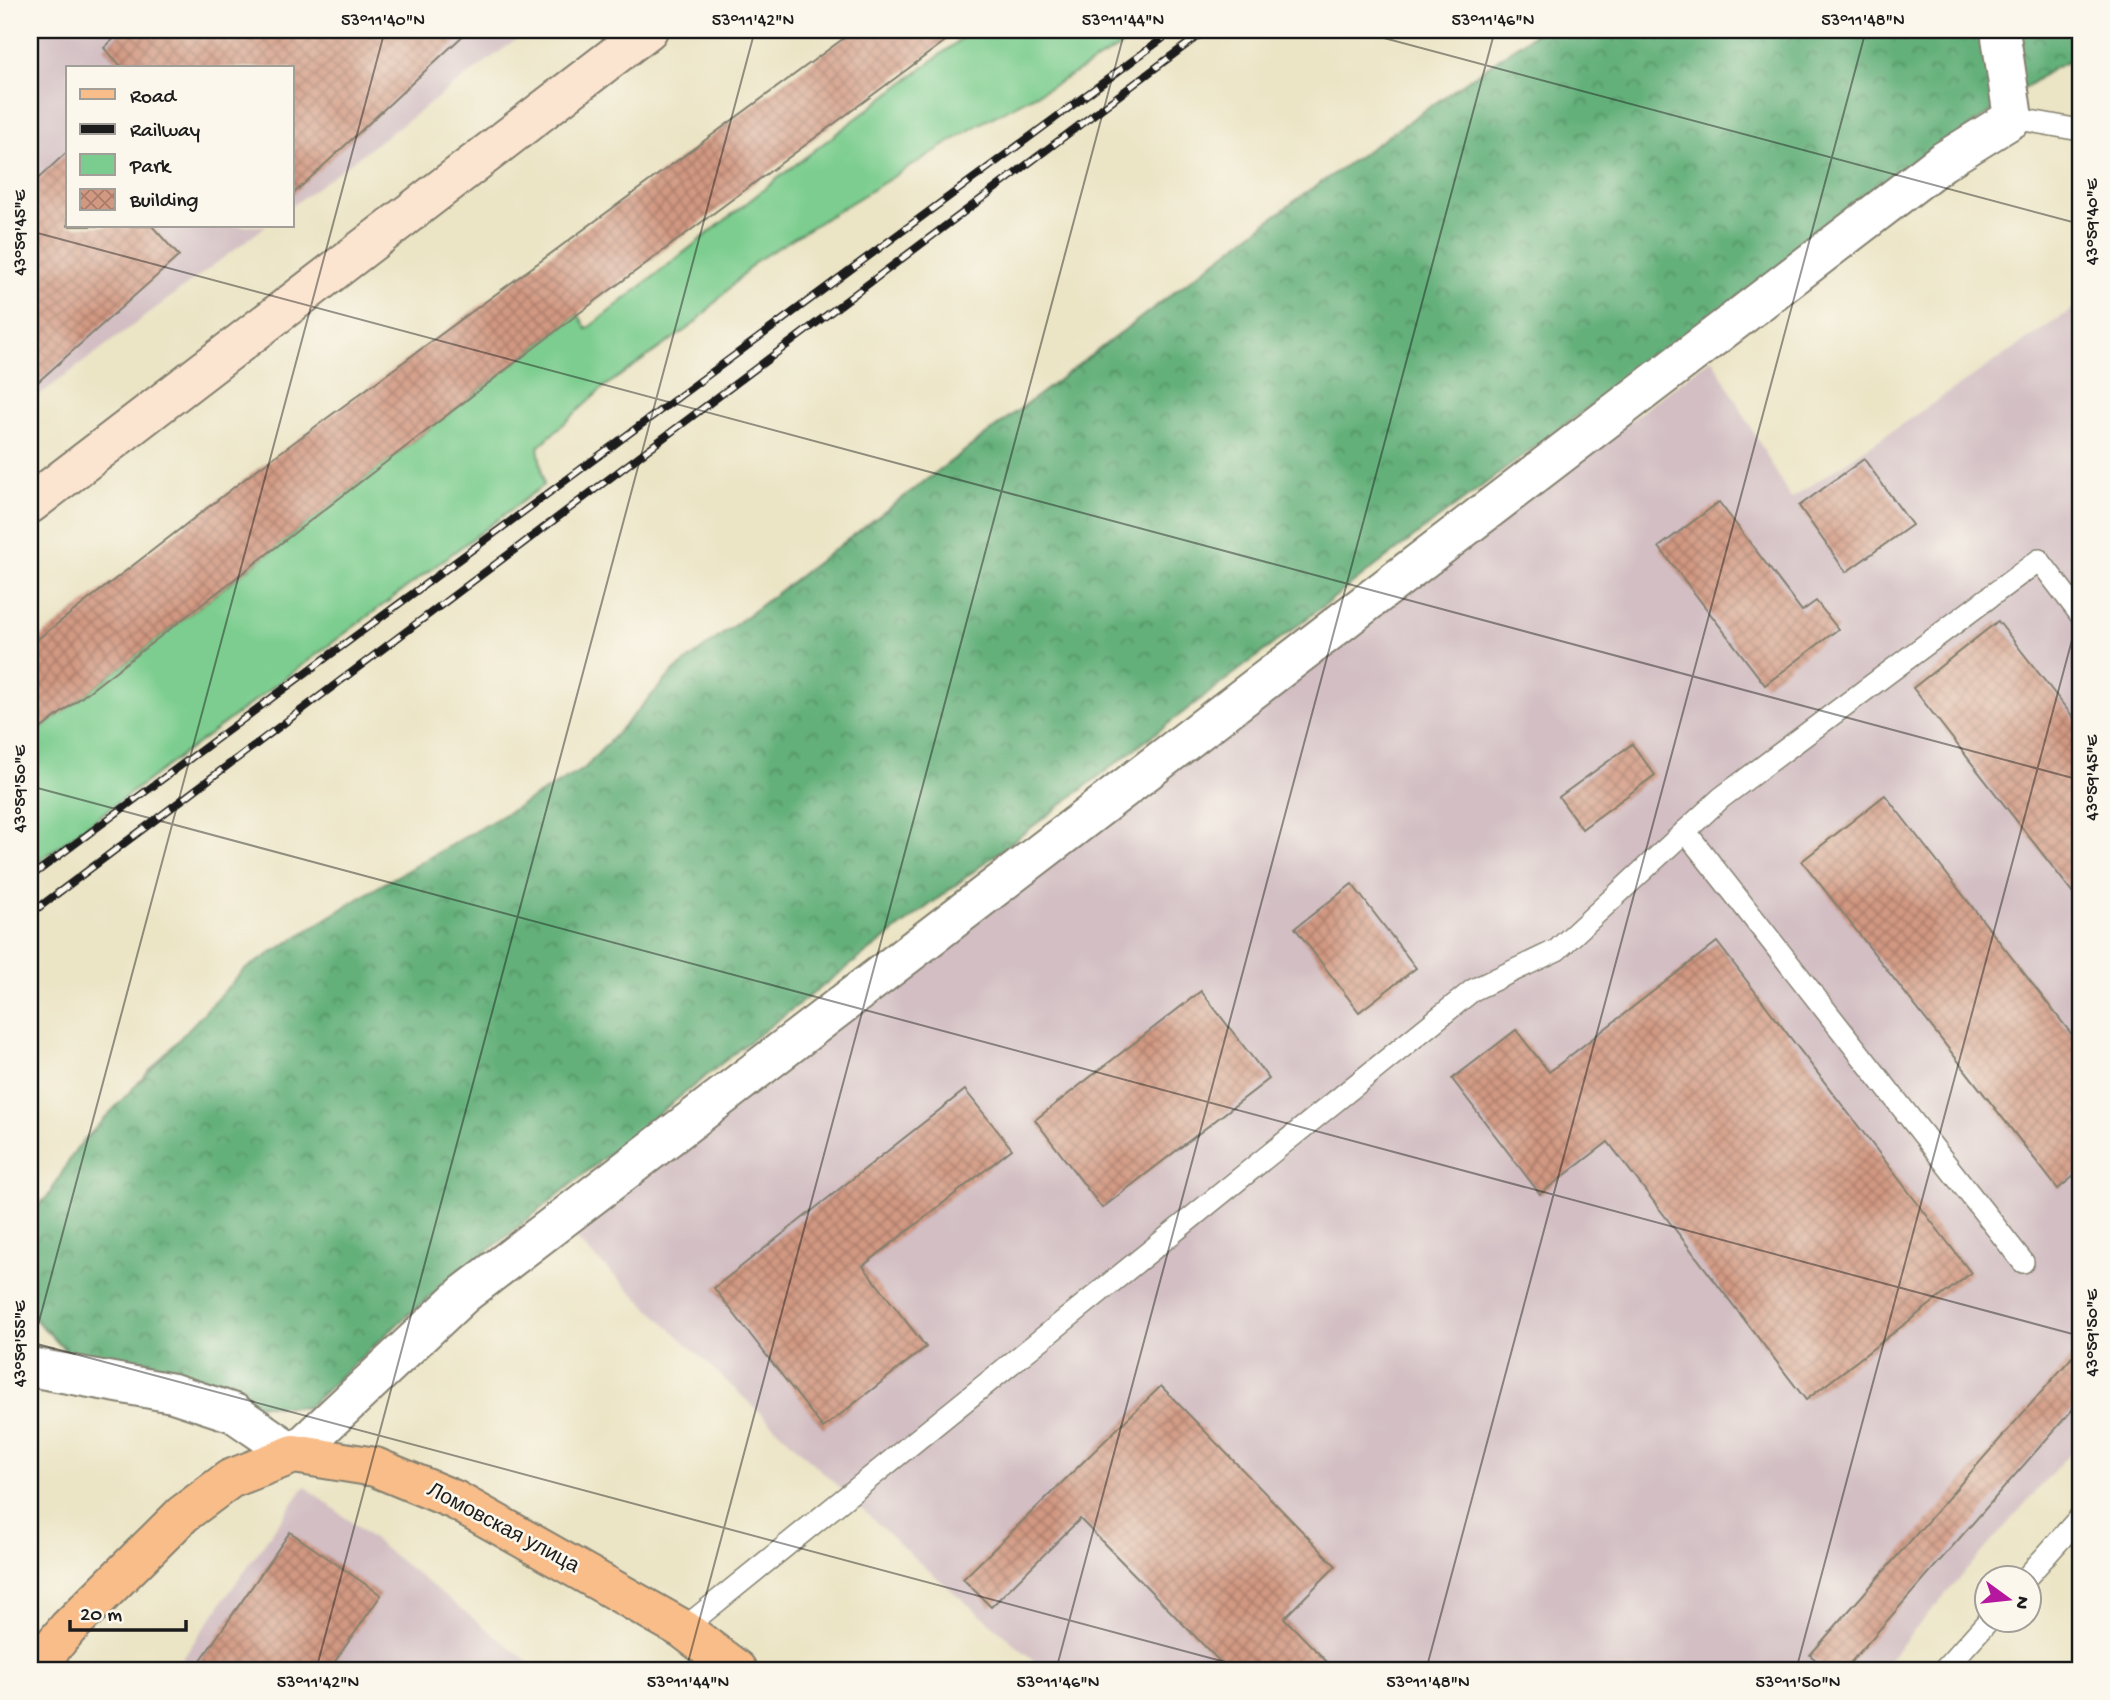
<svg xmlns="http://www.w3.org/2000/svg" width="2110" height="1700" font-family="'Gochi Hand',sans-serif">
<defs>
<pattern id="forest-crowns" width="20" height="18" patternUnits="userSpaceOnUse" patternTransform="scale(1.75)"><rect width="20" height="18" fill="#64b07a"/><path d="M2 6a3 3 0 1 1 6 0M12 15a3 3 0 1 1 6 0" fill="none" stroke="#528e63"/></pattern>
<pattern id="building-cross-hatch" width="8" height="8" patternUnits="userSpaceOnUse" patternTransform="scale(1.75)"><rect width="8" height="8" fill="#d29982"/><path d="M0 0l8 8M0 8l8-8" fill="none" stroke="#aa7c6a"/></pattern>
</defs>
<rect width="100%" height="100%" fill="#fbf7ec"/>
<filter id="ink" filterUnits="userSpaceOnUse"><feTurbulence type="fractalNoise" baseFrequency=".0143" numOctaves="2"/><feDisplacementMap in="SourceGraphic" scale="14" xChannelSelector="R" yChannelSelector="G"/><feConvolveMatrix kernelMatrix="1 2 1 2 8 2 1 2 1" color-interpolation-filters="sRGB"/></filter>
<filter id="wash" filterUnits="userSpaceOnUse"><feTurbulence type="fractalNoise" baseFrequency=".00686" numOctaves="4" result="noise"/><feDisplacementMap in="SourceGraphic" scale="28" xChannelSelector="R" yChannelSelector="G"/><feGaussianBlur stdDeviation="1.57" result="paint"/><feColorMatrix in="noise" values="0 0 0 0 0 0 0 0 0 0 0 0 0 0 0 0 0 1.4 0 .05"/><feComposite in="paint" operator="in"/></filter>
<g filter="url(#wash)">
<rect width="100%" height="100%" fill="#ebe4c5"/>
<g fill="#d2bec3">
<path d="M30,30H529L292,206V68H68V226H266L30,402Z"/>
<path d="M2080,304V1441L1879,1670H1045L914,1558L568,1232L1712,358L1791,499Z"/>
<path d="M305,1486L539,1670H174Z"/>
</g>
<path fill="#7bcd8f" stroke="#4c7456" stroke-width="2" d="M973,30H1148L1056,84L981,123L756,261L694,324L604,387L538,447L544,485L30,868V737L578,314L587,329L791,168Z"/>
<path fill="url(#forest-crowns)" stroke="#40664b" stroke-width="2" d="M1540,30H2080V56L2052,69L1925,158L1443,515L737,1051L402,1320L307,1408L240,1403L74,1359L30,1314V1214L49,1195L76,1149L244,970L371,891L585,768L674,671L1296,200Z"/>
<g id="blocks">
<g fill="url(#building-cross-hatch)">
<path d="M123,30H469L292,195V68H123L104,48Z"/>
<path d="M855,30H960L578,314L30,737V645L255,471Z"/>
<path d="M68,151V226H152L179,256L30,389V186Z"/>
<path d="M1864,459L1912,525L1846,572L1799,506Z"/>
<path d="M1719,502L1802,611L1816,601L1838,629L1765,685L1659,547Z"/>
<path d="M1998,621L2080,726V902L1913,688Z"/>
<path d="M1632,744L1655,775L1582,829L1559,797Z"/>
<path d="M1885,795L2080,1045V1171L2058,1189L1802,861Z"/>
<path d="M1352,884L1416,968L1359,1012L1295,928Z"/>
<path d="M1717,942L1971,1273L1806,1400L1608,1142L1540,1194L1452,1079L1516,1030L1549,1072Z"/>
<path d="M1201,991L1269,1079L1102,1208L1035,1120Z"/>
<path d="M965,1090L1012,1149L863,1266L926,1347L823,1428L714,1288Z"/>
<path d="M2080,1348V1401L1844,1670H1827L1810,1655Z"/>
<path d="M1161,1386L1336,1566L1284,1618L1335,1670H1228L1080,1519L991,1607L963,1579Z"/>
<path d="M290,1532L381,1595L329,1670H194Z"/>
</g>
</g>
</g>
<g filter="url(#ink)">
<use href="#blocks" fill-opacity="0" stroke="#848070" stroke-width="2"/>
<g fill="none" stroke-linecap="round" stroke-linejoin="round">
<g stroke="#848070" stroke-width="24">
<g id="lane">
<path d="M2013,118L2080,130"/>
<path d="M1685,831L2023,1262"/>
<path d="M2026,1578L2080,1517"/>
<path d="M683,1629L1473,990L1557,950L1721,798L2039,560L2080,614"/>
<path d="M1944,1670L1989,1620"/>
</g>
</g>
<g stroke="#848070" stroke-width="42">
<path id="street" d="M30,1367L173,1393L234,1413L294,1454L464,1294L1942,162L2013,118L2000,30"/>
</g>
<g stroke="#848070" stroke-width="42">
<path id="secondary" d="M30,504L648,30"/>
</g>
<g stroke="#848070" stroke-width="42">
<path id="primary" d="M33,1670L68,1628L183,1514L230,1479L294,1454L375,1467L455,1500L683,1629L737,1670"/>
</g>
<use href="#lane" stroke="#fff" stroke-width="21"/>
<use href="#street" stroke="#fff" stroke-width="38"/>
<use href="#secondary" stroke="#fce5d0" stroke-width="38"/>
<use href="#primary" stroke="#f8bd89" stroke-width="38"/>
<g stroke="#1c1c1c" stroke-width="8">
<g id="rail">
<path d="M30,877L1174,30"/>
<path d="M30,914L1206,30"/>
</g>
</g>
<use href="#rail" stroke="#fbf7ec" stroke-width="5" stroke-dasharray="16" stroke-linecap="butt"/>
</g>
</g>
<path fill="none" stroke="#1c1c1c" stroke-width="2" stroke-opacity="0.45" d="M1354,30L2080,224M30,231L2080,780M30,786L2080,1336M30,1342L1255,1670M30,1355L385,30M316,1670L755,30M686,1670L1125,30M1056,1670L1495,30M1426,1670L1866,30M1796,1670L2080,610"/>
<g text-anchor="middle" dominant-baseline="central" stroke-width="5" stroke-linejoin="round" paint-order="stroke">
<g font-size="21" fill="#1c1c1c" stroke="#fbf7ec">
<text transform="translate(502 1530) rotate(28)">Ломовская улица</text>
</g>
</g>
<rect width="2110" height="1700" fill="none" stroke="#fbf7ec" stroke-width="77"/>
<rect x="66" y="66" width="228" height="161" fill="#fbf7ec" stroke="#a29f99" stroke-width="2"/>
<rect x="80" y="89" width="35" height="10" fill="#f8bd89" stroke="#a29f99" stroke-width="2"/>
<text x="130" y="102" font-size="21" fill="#1c1c1c">Road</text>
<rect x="80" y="124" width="35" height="10" fill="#1c1c1c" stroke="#a29f99" stroke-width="2"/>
<text x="130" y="136" font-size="21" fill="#1c1c1c">Railway</text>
<rect x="80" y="154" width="35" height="21" fill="#7bcd8f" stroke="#a29f99" stroke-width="2"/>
<text x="130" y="172" font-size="21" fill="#1c1c1c">Park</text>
<rect x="80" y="189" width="35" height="21" fill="url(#building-cross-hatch)" stroke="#a29f99" stroke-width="2"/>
<text x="130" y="206" font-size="21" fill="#1c1c1c">Building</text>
<g transform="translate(2008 1599) rotate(105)"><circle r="33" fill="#fbf7ec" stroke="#a29f99" stroke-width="2"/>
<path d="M0-5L12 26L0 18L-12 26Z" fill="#b5179e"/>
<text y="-10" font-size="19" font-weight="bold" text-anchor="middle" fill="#1c1c1c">N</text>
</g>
<path d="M70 1620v10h116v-10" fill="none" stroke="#1c1c1c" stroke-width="3.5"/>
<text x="80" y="1620" font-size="21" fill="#1c1c1c" stroke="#fbf7ec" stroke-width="5" paint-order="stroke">20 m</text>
<rect x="38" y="38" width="2034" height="1624" fill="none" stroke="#1c1c1c" stroke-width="2.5"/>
<g font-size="18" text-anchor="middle" fill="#1c1c1c">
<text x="383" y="25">53°11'40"N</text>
<text x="753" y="25">53°11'42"N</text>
<text x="1123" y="25">53°11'44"N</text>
<text x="1493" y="25">53°11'46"N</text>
<text x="1863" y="25">53°11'48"N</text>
<text transform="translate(2091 222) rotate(-90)" y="6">43°59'40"E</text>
<text transform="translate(19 233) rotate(-90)" y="6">43°59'45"E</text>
<text transform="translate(2091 778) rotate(-90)" y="6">43°59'45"E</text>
<text transform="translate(19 789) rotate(-90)" y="6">43°59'50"E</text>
<text transform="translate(2091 1333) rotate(-90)" y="6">43°59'50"E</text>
<text transform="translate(19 1344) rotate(-90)" y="6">43°59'55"E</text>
<text x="318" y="1687">53°11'42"N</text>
<text x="688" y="1687">53°11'44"N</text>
<text x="1058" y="1687">53°11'46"N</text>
<text x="1428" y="1687">53°11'48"N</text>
<text x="1798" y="1687">53°11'50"N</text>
</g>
</svg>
